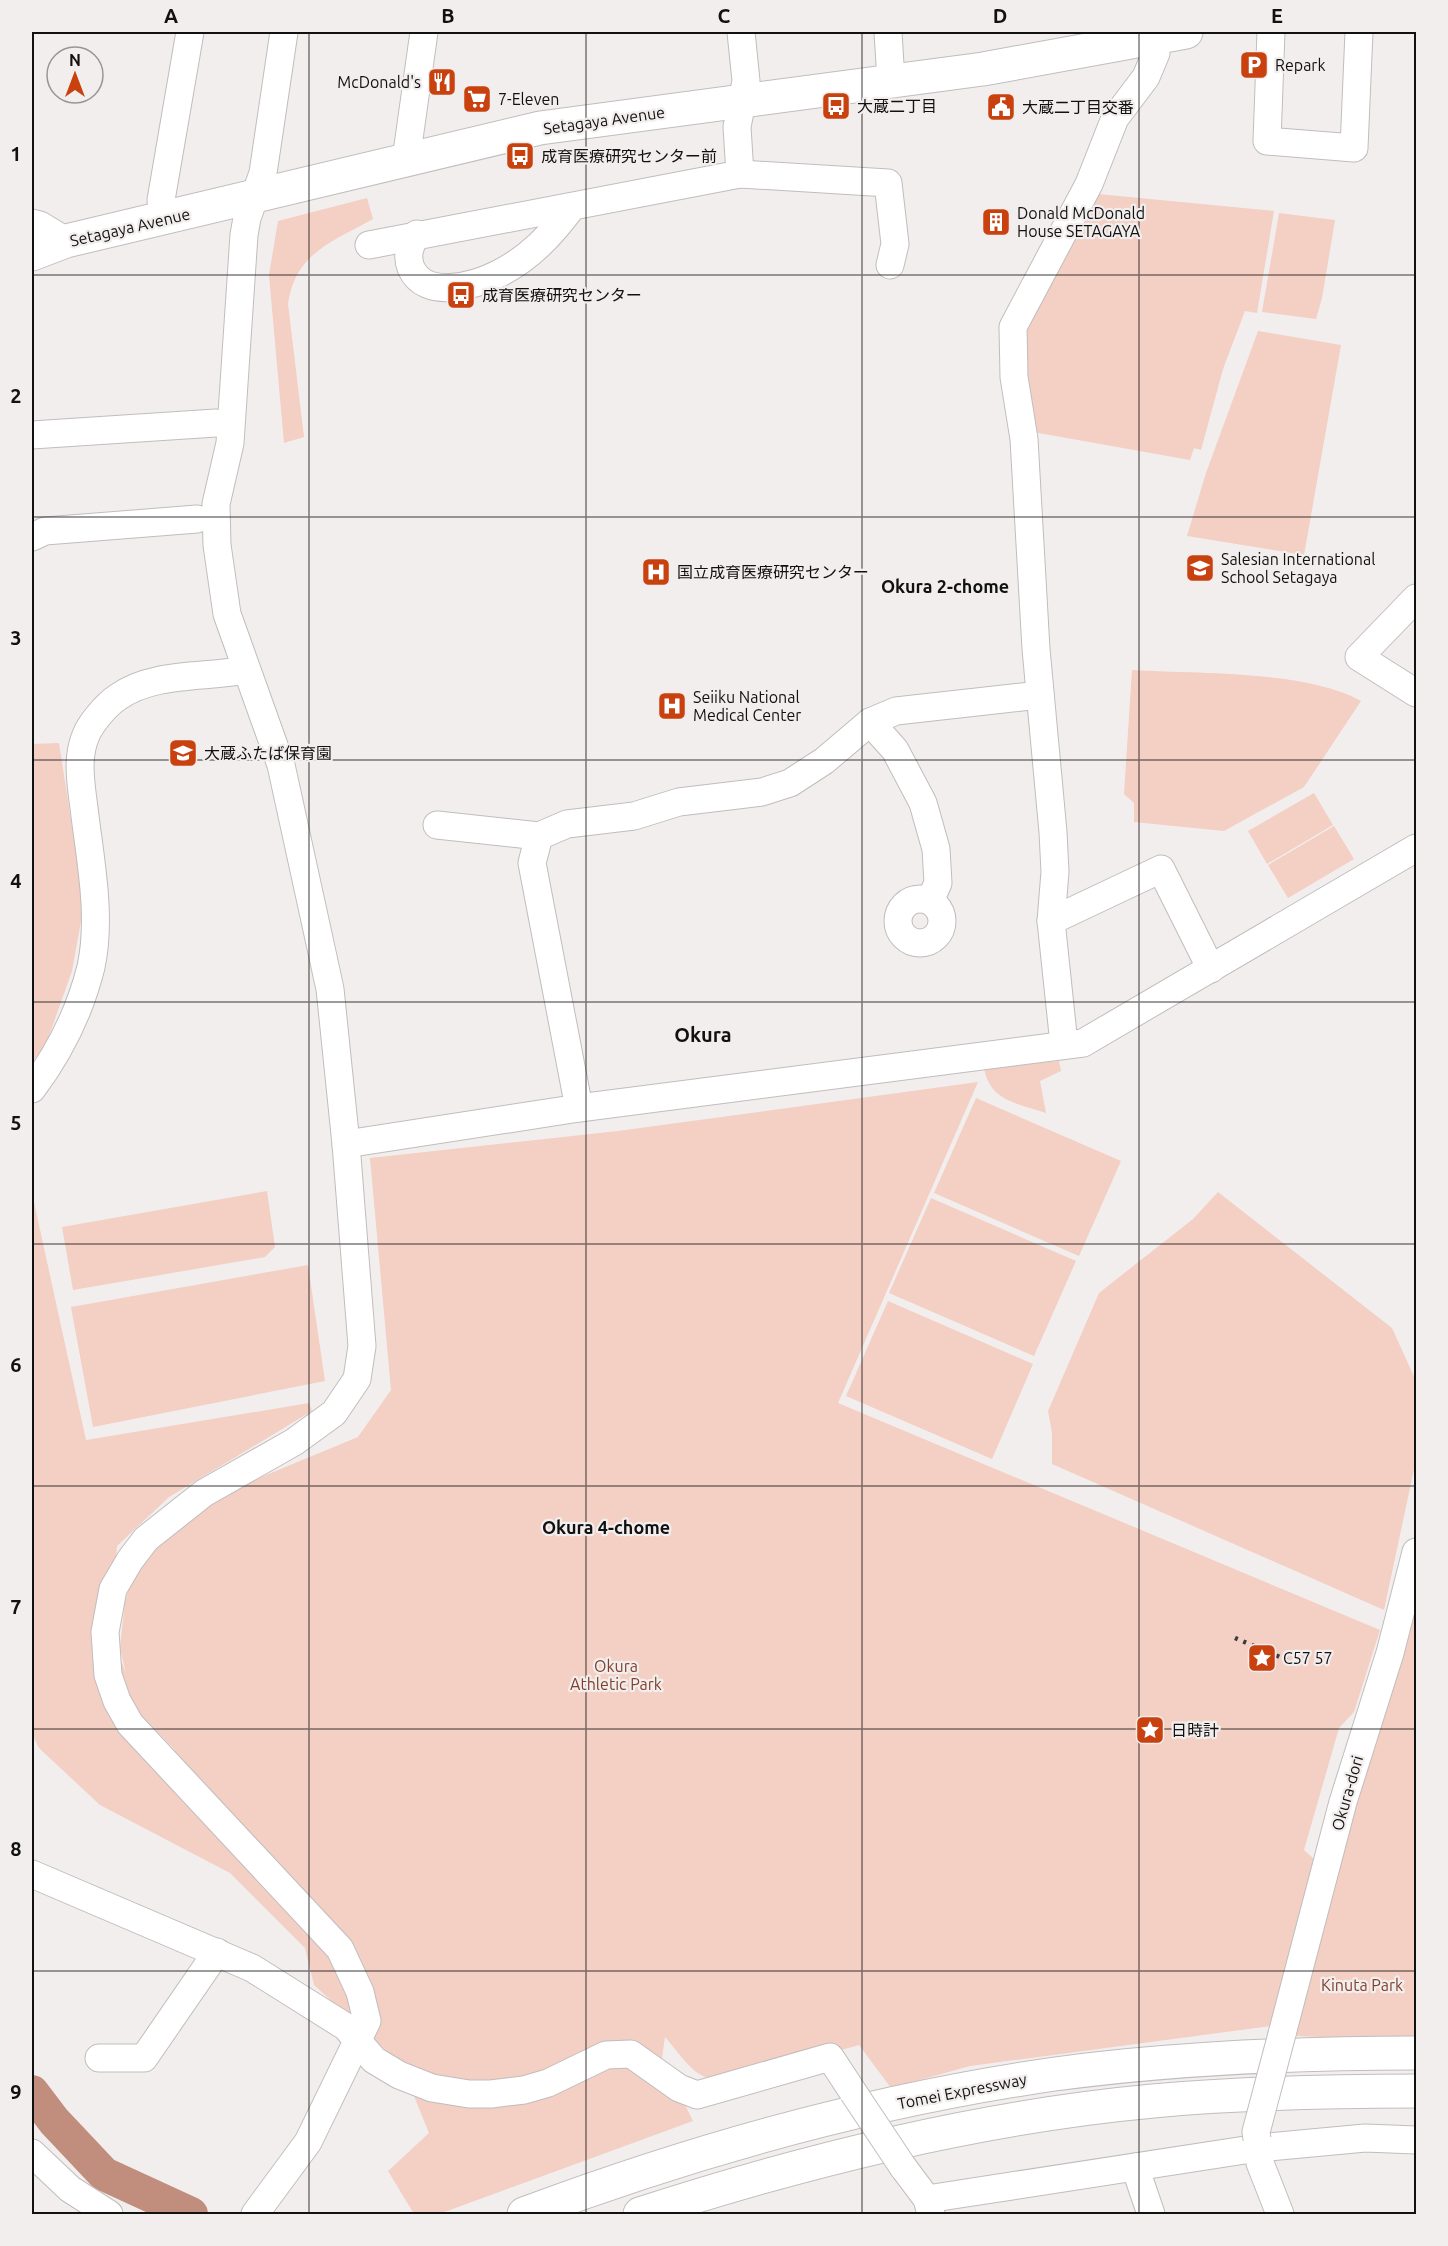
<svg xmlns="http://www.w3.org/2000/svg" width="1448" height="2246" font-family="Ubuntu,'Noto Sans JP',sans-serif">
<rect width="100%" height="100%" fill="#f2eeed"/>
<g fill="#f3cfc4" fill-rule="evenodd">
<path d="M1098,194L1274,211L1257,313L1245,311L1223,369L1201,450L1194,448L1190,460L1033,432L1022,376L1025,324Z"/>
<path d="M367,198L373,219C332,242 295,253 288,304L304,437L284,443L269,275L278,221Z"/>
<path d="M1279,213L1335,220L1322,298L1316,319L1262,312Z"/>
<path d="M1258,331L1341,345L1304,555L1187,536L1206,473Z"/>
<path d="M1132,670C1197,674 1305,670 1361,701L1304,787L1224,831L1134,822V803L1124,794Z"/>
<path d="M59,743L84,904L72,971L45,1047L32,1062V744Z"/>
<path d="M1314,793L1333,825L1267,864L1248,831Z"/>
<path d="M1334,826L1354,859L1288,898L1268,865Z"/>
<path d="M1059,1061L1061,1071L1040,1081L1046,1113C1018,1103 990,1102 984,1068Z"/>
<path d="M978,1082L838,1403L1380,1630L1354,1712L1339,1728L1304,1850L1315,1860L1271,2026L970,2066L891,2088L859,2045L732,2081C695,2083 687,2062 665,2037L662,2058L693,2121L439,2214H414L388,2171L429,2133L401,2064L314,1985L305,1948L230,1873L100,1805L39,1748L32,1734V1193L86,1440L309,1403L312,1411L169,1497L117,1546L110,1631L126,1673L120,1648L125,1601L139,1559L176,1522L242,1485L358,1437L391,1390L370,1158L618,1131ZM140,1714L176,1751L146,1731Z"/>
<path d="M976,1098L1121,1161L1079,1256L934,1193Z"/>
<path d="M267,1191L275,1247L265,1257L73,1290L62,1227Z"/>
<path d="M1218,1192L1392,1328L1416,1381V1460L1384,1610L1052,1464V1433L1048,1411L1099,1293L1193,1219Z"/>
<path d="M931,1198L1076,1261L1034,1356L889,1293Z"/>
<path d="M308,1265L325,1381L93,1427L71,1307Z"/>
<path d="M888,1301L1033,1364L992,1459L846,1396Z"/>
<path d="M1416,1591V2041L1296,2036L1340,1857Z"/>
</g>
<g fill="none" stroke-linecap="round" stroke-linejoin="round">
<path stroke="#c18d7d" stroke-width="34" d="M32,2092L54,2121L104,2174L191,2214"/>
<g stroke="#c1bdbc" stroke-width="29">
<g id="minor">
<path d="M888,32L891,81"/>
<path d="M1271,32L1267,141L1354,148L1359,32"/>
<path d="M406,160L424,32"/>
<path d="M740,174L737,127L746,81L741,32"/>
<path d="M163,220L161,200L190,32"/>
<path d="M32,223L40,225L66,241"/>
<path d="M417,234C410,245 406,255 411,268C425,300 474,286 498,274C530,258 551,235 572,207"/>
<path d="M369,245L740,174L888,183L895,244L890,265"/>
<path d="M32,435L216,423"/>
<path d="M32,537L45,531L197,519"/>
<path d="M1416,598L1359,657L1416,693"/>
<path d="M870,722L895,750L923,803L936,849L938,883L930,901"/>
<path d="M437,825L539,836"/>
<circle cx="920" cy="921" r="22"/>
<path d="M1051,921L1161,869L1211,969"/>
<path d="M1064,1044L1051,921L1055,872L1053,832L1036,649L1024,439L1014,377L1013,327L1089,184L1115,118L1146,77L1156,53L1153,36"/>
<path d="M32,1089C59,1053 80,1011 91,967C102,916 90,859 84,808C81,784 76,758 86,735C91,723 106,705 118,697C153,672 205,678 246,670"/>
<path d="M579,1108L532,863L539,836L567,824L634,816L679,802L762,792L790,783L824,761L870,722L896,711L1040,695"/>
<path d="M346,1144L579,1108L1083,1043L1416,848"/>
<path d="M32,1874L252,1968L346,2027L374,2060L399,2075L432,2088L469,2094H491L524,2090L548,2083L606,2055L631,2054L679,2088L697,2095L830,2057L853,2092"/>
<path d="M1282,2034L1343,1802L1390,1653L1416,1552"/>
<path d="M99,2058H144L217,1952"/>
<path d="M1257,2139L1260,2163L1280,2214"/>
<path d="M32,2153L70,2189L109,2214"/>
<path d="M903,2167L927,2199L931,2214"/>
<path d="M1135,2167L1151,2214"/>
<path d="M927,2199L1258,2148L1365,2138L1416,2140"/>
<path d="M255,2214L308,2142L367,2021L360,1992L340,1949L130,1724L117,1701L108,1675L105,1632L113,1589L130,1560L146,1539L204,1493L294,1442L334,1413L357,1379L362,1346L346,1144L330,989L281,765L227,614L217,545L216,504L230,443L244,235L247,218L263,173L284,32"/>
</g>
</g>
<g stroke="#c1bdbc" stroke-width="35">
<path id="major" d="M32,254L66,241L540,128L983,69L1186,32"/>
</g>
<g stroke="#c1bdbc" stroke-width="35">
<g id="highway">
<path d="M524,2214C695,2150 873,2100 1055,2074C1175,2058 1295,2053 1416,2053"/>
<path d="M640,2214C806,2160 978,2117 1153,2101C1241,2093 1328,2091 1416,2091"/>
</g>
</g>
<use href="#minor" stroke="#fff" stroke-width="27"/>
<use href="#major" stroke="#fff" stroke-width="33"/>
<use href="#highway" stroke="#fff" stroke-width="33"/>
<path stroke="#3c3b3a" stroke-width="4.5" stroke-dasharray="3 6" stroke-linecap="butt" d="M1235,1638L1287,1660"/>
<g stroke="#c1bdbc" stroke-width="29" stroke-linecap="butt">
<g id="minor-bridge">
<path d="M853,2092L903,2167"/>
<path d="M1257,2139L1256,2132L1282,2034"/>
</g>
</g>
<use href="#minor-bridge" stroke="#fff" stroke-width="27"/>
</g>
<path fill="none" stroke="#121111" stroke-width="1.5" stroke-opacity="0.55" d="M309,32V2214M586,32V2214M862,32V2214M1139,32V2214M32,275H1416M32,517H1416M32,760H1416M32,1002H1416M32,1244H1416M32,1486H1416M32,1729H1416M32,1971H1416"/>
<defs>
<g id="parking-square" transform="scale(1.5)"><rect x="-9" y="-9" width="18" height="18" rx="4" fill="#c8410f" stroke="#f2eeed"/><path d="M-3.5-5.5H1a3.5 3.5 0 0 1 0 7H-1V5.5H-3.5ZM-1-3.4V-.6H.8a1.4 1.4 0 0 0 0-2.8Z" fill="#fff"/></g>
<g id="restaurant-square" transform="scale(1.5)"><rect x="-9" y="-9" width="18" height="18" rx="4" fill="#c8410f" stroke="#f2eeed"/><path d="M-5-6h1v4h1v-4h1v4h1v-4h1v5L-1.5 .5V6h-2V.5L-5-1ZM5-6V6H3V1.5H1.5Q1.5-4 5-6Z" fill="#fff"/></g>
<g id="supermarket-square" transform="scale(1.5)"><rect x="-9" y="-9" width="18" height="18" rx="4" fill="#c8410f" stroke="#f2eeed"/><path d="M-6-5.5h2.5l.6 2H6L4.5 2H-2.5L-4.4-4H-6ZM-1.5 3.2a1.3 1.3 0 1 0 .1 0ZM3 3.2a1.3 1.3 0 1 0 .1 0Z" fill="#fff"/></g>
<g id="bus-square" transform="scale(1.5)"><rect x="-9" y="-9" width="18" height="18" rx="4" fill="#c8410f" stroke="#f2eeed"/><path d="M-5-6H5V4H4V6H2V4H-2V6H-4V4H-5ZM-3.5-4V0h7V-4ZM-3.5 1.2v1.5H-2V1.2ZM2 1.2v1.5H3.5V1.2Z" fill="#fff"/></g>
<g id="civic-square" transform="scale(1.5)"><rect x="-9" y="-9" width="18" height="18" rx="4" fill="#c8410f" stroke="#f2eeed"/><path d="M-.6-6.5H3V-4.5H.6V-3L4-1V1h2V6H-6V1h2V-1L-.6-3ZM-1.2 2.5V6h2.4V2.5Z" fill="#fff"/></g>
<g id="building-square" transform="scale(1.5)"><rect x="-9" y="-9" width="18" height="18" rx="4" fill="#c8410f" stroke="#f2eeed"/><path d="M-4-6H4V6H1V3H-1V6H-4ZM-2.5-4.3h1.7v1.8h-1.7ZM.8-4.3h1.7v1.8H.8ZM-2.5-1h1.7V.8h-1.7ZM.8-1h1.7V.8H.8Z" fill="#fff"/></g>
<g id="school-square" transform="scale(1.5)"><rect x="-9" y="-9" width="18" height="18" rx="4" fill="#c8410f" stroke="#f2eeed"/><path d="M0-5L7-2L0 1L-7-2ZM-4 1L0 2.5L4 1V4Q0 6-4 4Z" fill="#fff"/></g>
<g id="hospital-square" transform="scale(1.5)"><rect x="-9" y="-9" width="18" height="18" rx="4" fill="#c8410f" stroke="#f2eeed"/><path d="M-5-5h3v3.5h4V-5h3V5h-3V1.5h-4V5h-3Z" fill="#fff"/></g>
<g id="sight-square" transform="scale(1.5)"><rect x="-9" y="-9" width="18" height="18" rx="4" fill="#c8410f" stroke="#f2eeed"/><path d="M0-6L1.8-2.2L6-1.7L2.9 1.2L3.7 5.4L0 3.3L-3.7 5.4L-2.9 1.2L-6-1.7L-1.8-2.2Z" fill="#fff"/></g>
</defs>
<g fill-rule="evenodd">
<use href="#parking-square" x="1254" y="65"/>
<use href="#restaurant-square" x="442" y="82"/>
<use href="#supermarket-square" x="477" y="99"/>
<use href="#bus-square" x="836" y="106"/>
<use href="#civic-square" x="1001" y="107"/>
<use href="#bus-square" x="520" y="156"/>
<use href="#building-square" x="996" y="222"/>
<use href="#bus-square" x="461" y="295"/>
<use href="#school-square" x="1200" y="568"/>
<use href="#hospital-square" x="656" y="572"/>
<use href="#hospital-square" x="672" y="706"/>
<use href="#school-square" x="183" y="753"/>
<use href="#sight-square" x="1262" y="1658"/>
<use href="#sight-square" x="1150" y="1730"/>
</g>
<g text-anchor="middle" dominant-baseline="central" stroke-width="4.5" stroke-linejoin="round" paint-order="stroke">
<g font-size="16" fill="#121111" stroke="#f2eeed" text-anchor="start">
<text x="1275" y="65">Repark</text>
<text x="421" y="82" text-anchor="end">McDonald's</text>
<text x="498" y="99">7-Eleven</text>
<text x="857" y="106">大蔵二丁目</text>
<text x="1022" y="107">大蔵二丁目交番</text>
<text x="541" y="156">成育医療研究センター前</text>
<text x="1017" y="213">Donald McDonald<tspan x="1017" dy="18">House SETAGAYA</tspan></text>
<text x="482" y="295">成育医療研究センター</text>
<text x="1221" y="559">Salesian International<tspan x="1221" dy="18">School Setagaya</tspan></text>
<text x="677" y="572">国立成育医療研究センター</text>
<text x="693" y="697">Seiiku National<tspan x="693" dy="18">Medical Center</tspan></text>
<text x="204" y="753">大蔵ふたば保育園</text>
<text x="1283" y="1658">C57 57</text>
<text x="1171" y="1730">日時計</text>
</g>
<g font-size="16" fill="#121111" stroke="#f2eeed">
<text transform="translate(604 120) rotate(-8)">Setagaya Avenue</text>
<text transform="translate(130 227) rotate(-13)">Setagaya Avenue</text>
<text transform="translate(1347 1793) rotate(-74)">Okura-dori</text>
<text transform="translate(962 2091) rotate(-11)">Tomei Expressway</text>
</g>
<g font-size="16" fill="#83402c" stroke="#f2eeed">
<text x="616" y="1666">Okura<tspan x="616" dy="18">Athletic Park</tspan></text>
<text x="1362" y="1985">Kinuta Park</text>
</g>
<g font-size="18" font-weight="bold" fill="#121111" stroke="#f2eeed">
<text x="945" y="586">Okura 2-chome</text>
<text x="606" y="1527">Okura 4-chome</text>
</g>
<g font-size="20" font-weight="bold" fill="#121111" stroke="#f2eeed">
<text x="703" y="1034">Okura</text>
</g>
</g>
<rect width="1448" height="2246" fill="none" stroke="#f2eeed" stroke-width="66"/>
<g transform="translate(75 75)"><circle r="28" fill="#f2eeed" stroke="#989695" stroke-width="1.5"/>
<path d="M0-4.5L10 22L0 15L-10 22Z" fill="#c8410f"/>
<text y="-9" font-size="16" font-weight="bold" text-anchor="middle" fill="#121111">N</text>
</g>
<rect x="33" y="33" width="1382" height="2180" fill="none" stroke="#121111" stroke-width="2"/>
<g font-size="20" text-anchor="middle" font-weight="bold" fill="#121111">
<text x="171" y="23">A</text>
<text x="448" y="23">B</text>
<text x="724" y="23">C</text>
<text x="1000" y="23">D</text>
<text x="1277" y="23">E</text>
<text x="16" y="161">1</text>
<text x="16" y="403">2</text>
<text x="16" y="645">3</text>
<text x="16" y="888">4</text>
<text x="16" y="1130">5</text>
<text x="16" y="1372">6</text>
<text x="16" y="1614">7</text>
<text x="16" y="1856">8</text>
<text x="16" y="2099">9</text>
</g>
</svg>
